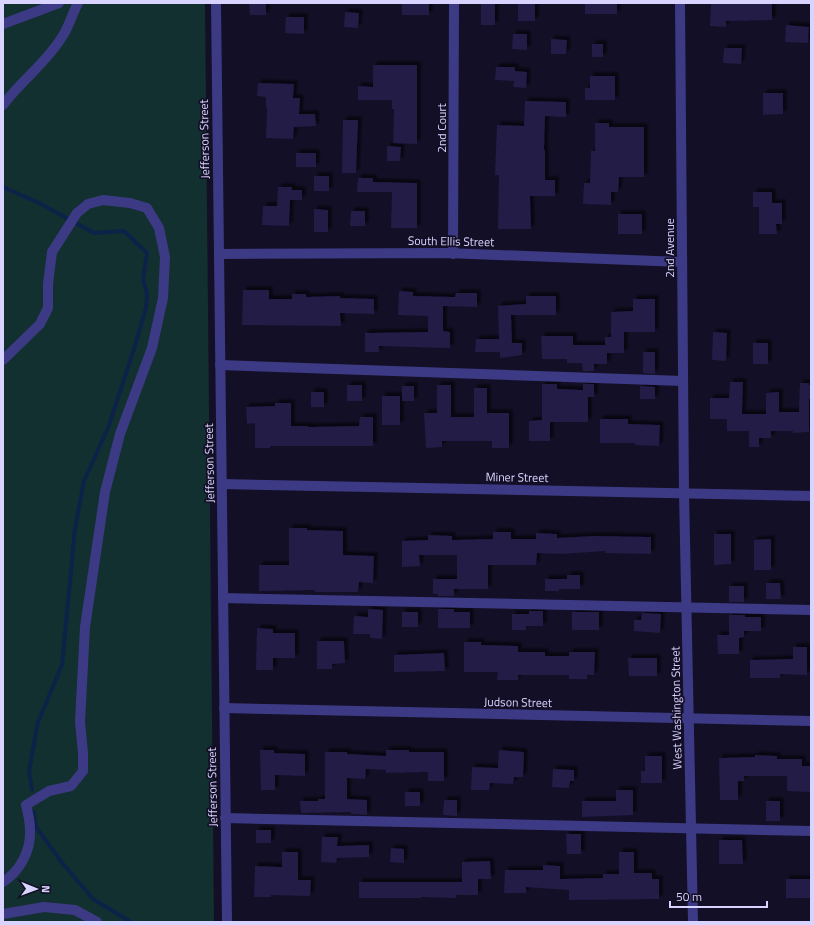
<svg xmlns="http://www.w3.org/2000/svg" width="814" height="925" font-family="'Titillium Web',sans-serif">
<defs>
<filter id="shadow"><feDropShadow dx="3.5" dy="-3.5" stdDeviation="1" flood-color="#0009"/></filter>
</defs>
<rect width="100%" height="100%" fill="#130f26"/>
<path fill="#12302f" d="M3,3H205L214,922H3Z"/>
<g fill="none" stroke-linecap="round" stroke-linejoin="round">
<g stroke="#0c2248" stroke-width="4">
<path d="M3,187L39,203L94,233L124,231L147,253L143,279L147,294L146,308L134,349L108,428L84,481L75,529L62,665L38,722L29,771L32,790"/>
<path d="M34,812L36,827L63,864L93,899L131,922"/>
</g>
</g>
<g fill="#241b47" filter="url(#shadow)">
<path d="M249,3H266V15H250Z"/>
<rect x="402" y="3" width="27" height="12"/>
<rect x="481" y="3" width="14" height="22"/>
<rect x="518" y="3" width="17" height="18"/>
<rect x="585" y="3" width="32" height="11"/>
<path d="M711,3H772V20L726,21V27L710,26Z"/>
<path d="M345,12L359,13L358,28L344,27Z"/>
<path d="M286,17H304V34L285,33Z"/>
<path d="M786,25L809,27L808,43L785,42Z"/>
<path d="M513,34H527V50L512,49Z"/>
<path d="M551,39L567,40L566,54H551Z"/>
<rect x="592" y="44" width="11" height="13"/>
<path d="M724,48H742L741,64L723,63Z"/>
<path d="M373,65H417V144L393,143L394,109H392V100H358V86L373,87Z"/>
<path d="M496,67H515V71L527,72L526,88L513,87L514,81L495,80Z"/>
<path d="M590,76H615V100H585V88H590Z"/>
<path d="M258,83L294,84L293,98H300L299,114H315L316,126L294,127L293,139L266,138L267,108H266V97L257,96Z"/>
<path d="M763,93H783V114L763,115Z"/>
<path d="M525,101L566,102V117L545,116L544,150H545V180H555V196H530L531,229H498L499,175H495L497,125L524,126Z"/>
<path d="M343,120H358L356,173H342Z"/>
<path d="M595,123H609V127H644V177H619L618,192H611V205L583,204L584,183H590L591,151H595Z"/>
<path d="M387,146L401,147L400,161H387Z"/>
<rect x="296" y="153" width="20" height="14"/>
<rect x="314" y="176" width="15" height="15"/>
<path d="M358,178H373V182L417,183V228H391L392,192H357Z"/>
<path d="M278,187H292V190H302V200H290L289,226L262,225L263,206H277Z"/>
<path d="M753,192H772V203H782V224H776L777,234H759V207H753Z"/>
<path d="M314,209L328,210V232H314Z"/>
<path d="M351,211H365V226H350Z"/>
<rect x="618" y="214" width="24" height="20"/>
<path d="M243,290H269V299H292V294H306V297L340,296V298L374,299V314L340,313L341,326L242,325Z"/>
<path d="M399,291L413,292V296L455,297L456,293H477V307L443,306V331L450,332V348L379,346V352H365V333L428,332V316L398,315Z"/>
<path d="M526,296H556V315H511L512,343H522V355L500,358V352H475L476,339H499L498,306L526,304Z"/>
<path d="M633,299H655V332H624V353H607V364H594V371H583L582,363H567V359H542L541,336H573V345H605V337H611V312L633,311Z"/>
<path d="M713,332L727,333L726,361L712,360Z"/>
<rect x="753" y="343" width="15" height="21"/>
<path d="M643,352H655V374L643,373Z"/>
<path d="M730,382H743L742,414H766V393L779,392V412H799L800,383H809V385H811V399H809V432L793,433V431H771V438H759V447H749V431H727V419H710V398H729Z"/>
<path d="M542,384H557V389L583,390V384H594V397H588V422H550V441H529V421L542,420Z"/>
<rect x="347" y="385" width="15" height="16"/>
<path d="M437,385H451V417H474V388H487V413H509V448H492V441H442V447L426,448L424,413H437Z"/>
<rect x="402" y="386" width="12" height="15"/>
<path d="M640,386L655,387V399H640Z"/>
<rect x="311" y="392" width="13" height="15"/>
<rect x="382" y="396" width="18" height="29"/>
<path d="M275,403H291V426H308V427L359,426L360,417H373V446H270V448H255V423L247,424L246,407L275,406Z"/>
<path d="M600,419H628V424L660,425L659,446L635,445V443H600Z"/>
<path d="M289,528H307V530L343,531V555L374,556L373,583L359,582L358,592H315V590L259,591V565H289Z"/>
<path d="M493,532H511V539H536V533L557,534V538L594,536L651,537V554L605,553V551L561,554L537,553L536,565H488V589H454V596H438V594H433V579H457V555H419L420,566L402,567V541L428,540V535L452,536V540L493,539Z"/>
<path d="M714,534H731V564L714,565Z"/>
<path d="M771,539V570H754V540Z"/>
<path d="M567,575H580V589H559V591H545V579H567Z"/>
<path d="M766,583H780L781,599H766Z"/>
<rect x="729" y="586" width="15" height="16"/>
<path d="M368,609L383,610L382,639L370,638V634H353L354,616L368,617Z"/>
<path d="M438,609H454V612H470V628H438Z"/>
<path d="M529,611H543V626H526V630H512V614H529Z"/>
<rect x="402" y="612" width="16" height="15"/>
<rect x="572" y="612" width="27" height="18"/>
<path d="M642,613L661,614L660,633L634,631V620H641Z"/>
<path d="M729,615H745V617H761V631H744V637L739,638V654H718L717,635H729Z"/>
<path d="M257,628L273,629V633H295V658H273V670H256Z"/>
<path d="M317,641H344L345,663L332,664V669H317Z"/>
<path d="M464,642H481V645L518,646V652H545V656H569V652H595L594,675H587V679H569V675H518V680H497L498,672H464Z"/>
<path d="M793,647H807V675L780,674V678H750V660L793,659Z"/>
<path d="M444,653L445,671L394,672V655Z"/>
<path d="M628,658H657V676H629Z"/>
<path d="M260,750H274V753L305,754V776L275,775V790H261Z"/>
<path d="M386,750H409V752H444V781H428V772L386,773V770L366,769L365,779L347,778V799L367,800V815L351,814V812L301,813L300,801H318V799H325V752H347V754L386,756Z"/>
<path d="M499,750L524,752L523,777H514L513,784L490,783L489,790H471L472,767L498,768Z"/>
<path d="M755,755L777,756V759H802V766H811V792L787,791V776H744V781H738V800H720L719,758L755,757Z"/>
<path d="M645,756H662V783H641V771H645Z"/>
<path d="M553,769L574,770V781H570L569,788L552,787Z"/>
<path d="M616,790H633V815L582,817V801H616Z"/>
<rect x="405" y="792" width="15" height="14"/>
<path d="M444,800H457V816L443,815Z"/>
<rect x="766" y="801" width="14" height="20"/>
<rect x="256" y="830" width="15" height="13"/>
<path d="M566,834H581V854H567Z"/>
<path d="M322,837H338L337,846L369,845V857L337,858L336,863L321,862Z"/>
<path d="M719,840H742L743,864H719Z"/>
<path d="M391,848L404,849V863L390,862Z"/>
<path d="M282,852H298V880H311L310,896L271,895V897H254L255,866L282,867Z"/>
<path d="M619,852H634V873H652V879H659V899L569,900V890L526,887V893H504L505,870H543V865L560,866V879L603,878V874H619Z"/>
<path d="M490,861L491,879H478V895H456V898L421,897V898H359V882H462V862Z"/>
<rect x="786" y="879" width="25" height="19"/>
</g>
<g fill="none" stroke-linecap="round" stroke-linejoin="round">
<g stroke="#3d3a85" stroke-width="10">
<path d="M216,3L227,922"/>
<path d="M680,3L684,493L693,922"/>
<path d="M3,24L59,3"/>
<path d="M3,105C21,81 46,63 62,37C69,27 72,14 78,3"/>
<path d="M219,254L447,253L682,262"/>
<path d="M453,254L454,3"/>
<path d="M3,360L40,324L48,308V284L52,252L77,213L88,204L103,200L130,203L147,208L159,228L165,257L163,298L152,348L120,434L105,492L85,627L80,722L83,753V771L71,786L49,791L26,805C28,813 30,822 30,830C31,851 20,871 3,882"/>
<path d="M220,365L683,381"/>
<path d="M222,484L811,496"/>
<path d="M223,598L811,610"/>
<path d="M224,708L811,721"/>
<path d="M225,818L811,831"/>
<path d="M3,914L44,907L75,910L97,922"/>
</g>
</g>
<g text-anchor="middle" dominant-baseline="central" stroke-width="3.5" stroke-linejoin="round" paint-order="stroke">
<g font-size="12" fill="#d9d4ff" stroke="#130f26">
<text transform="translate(441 128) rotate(-90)">2nd Court</text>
<text transform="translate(204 139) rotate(-91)">Jefferson Street</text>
<text transform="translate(451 241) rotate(1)">South Ellis Street</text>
<text transform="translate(669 248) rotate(-90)">2nd Avenue</text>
<text transform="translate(209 463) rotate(-91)">Jefferson Street</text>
<text transform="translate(517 477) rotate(1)">Miner Street</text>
<text transform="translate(518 702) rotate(1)">Judson Street</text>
<text transform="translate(676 708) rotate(-91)">West Washington Street</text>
<text transform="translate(212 787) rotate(-91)">Jefferson Street</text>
</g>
</g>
<rect width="814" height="925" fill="none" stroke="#d9d4ff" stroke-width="8"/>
<g transform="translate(36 889) rotate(91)" stroke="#130f26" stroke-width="3" paint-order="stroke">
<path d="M0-3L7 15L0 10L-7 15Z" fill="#d9d4ff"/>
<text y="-6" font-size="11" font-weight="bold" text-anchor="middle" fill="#d9d4ff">N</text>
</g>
<path d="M670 901v6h97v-6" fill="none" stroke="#d9d4ff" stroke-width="2"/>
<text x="676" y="901" font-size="12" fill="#d9d4ff" stroke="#130f26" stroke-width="3" paint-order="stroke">50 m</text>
</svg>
